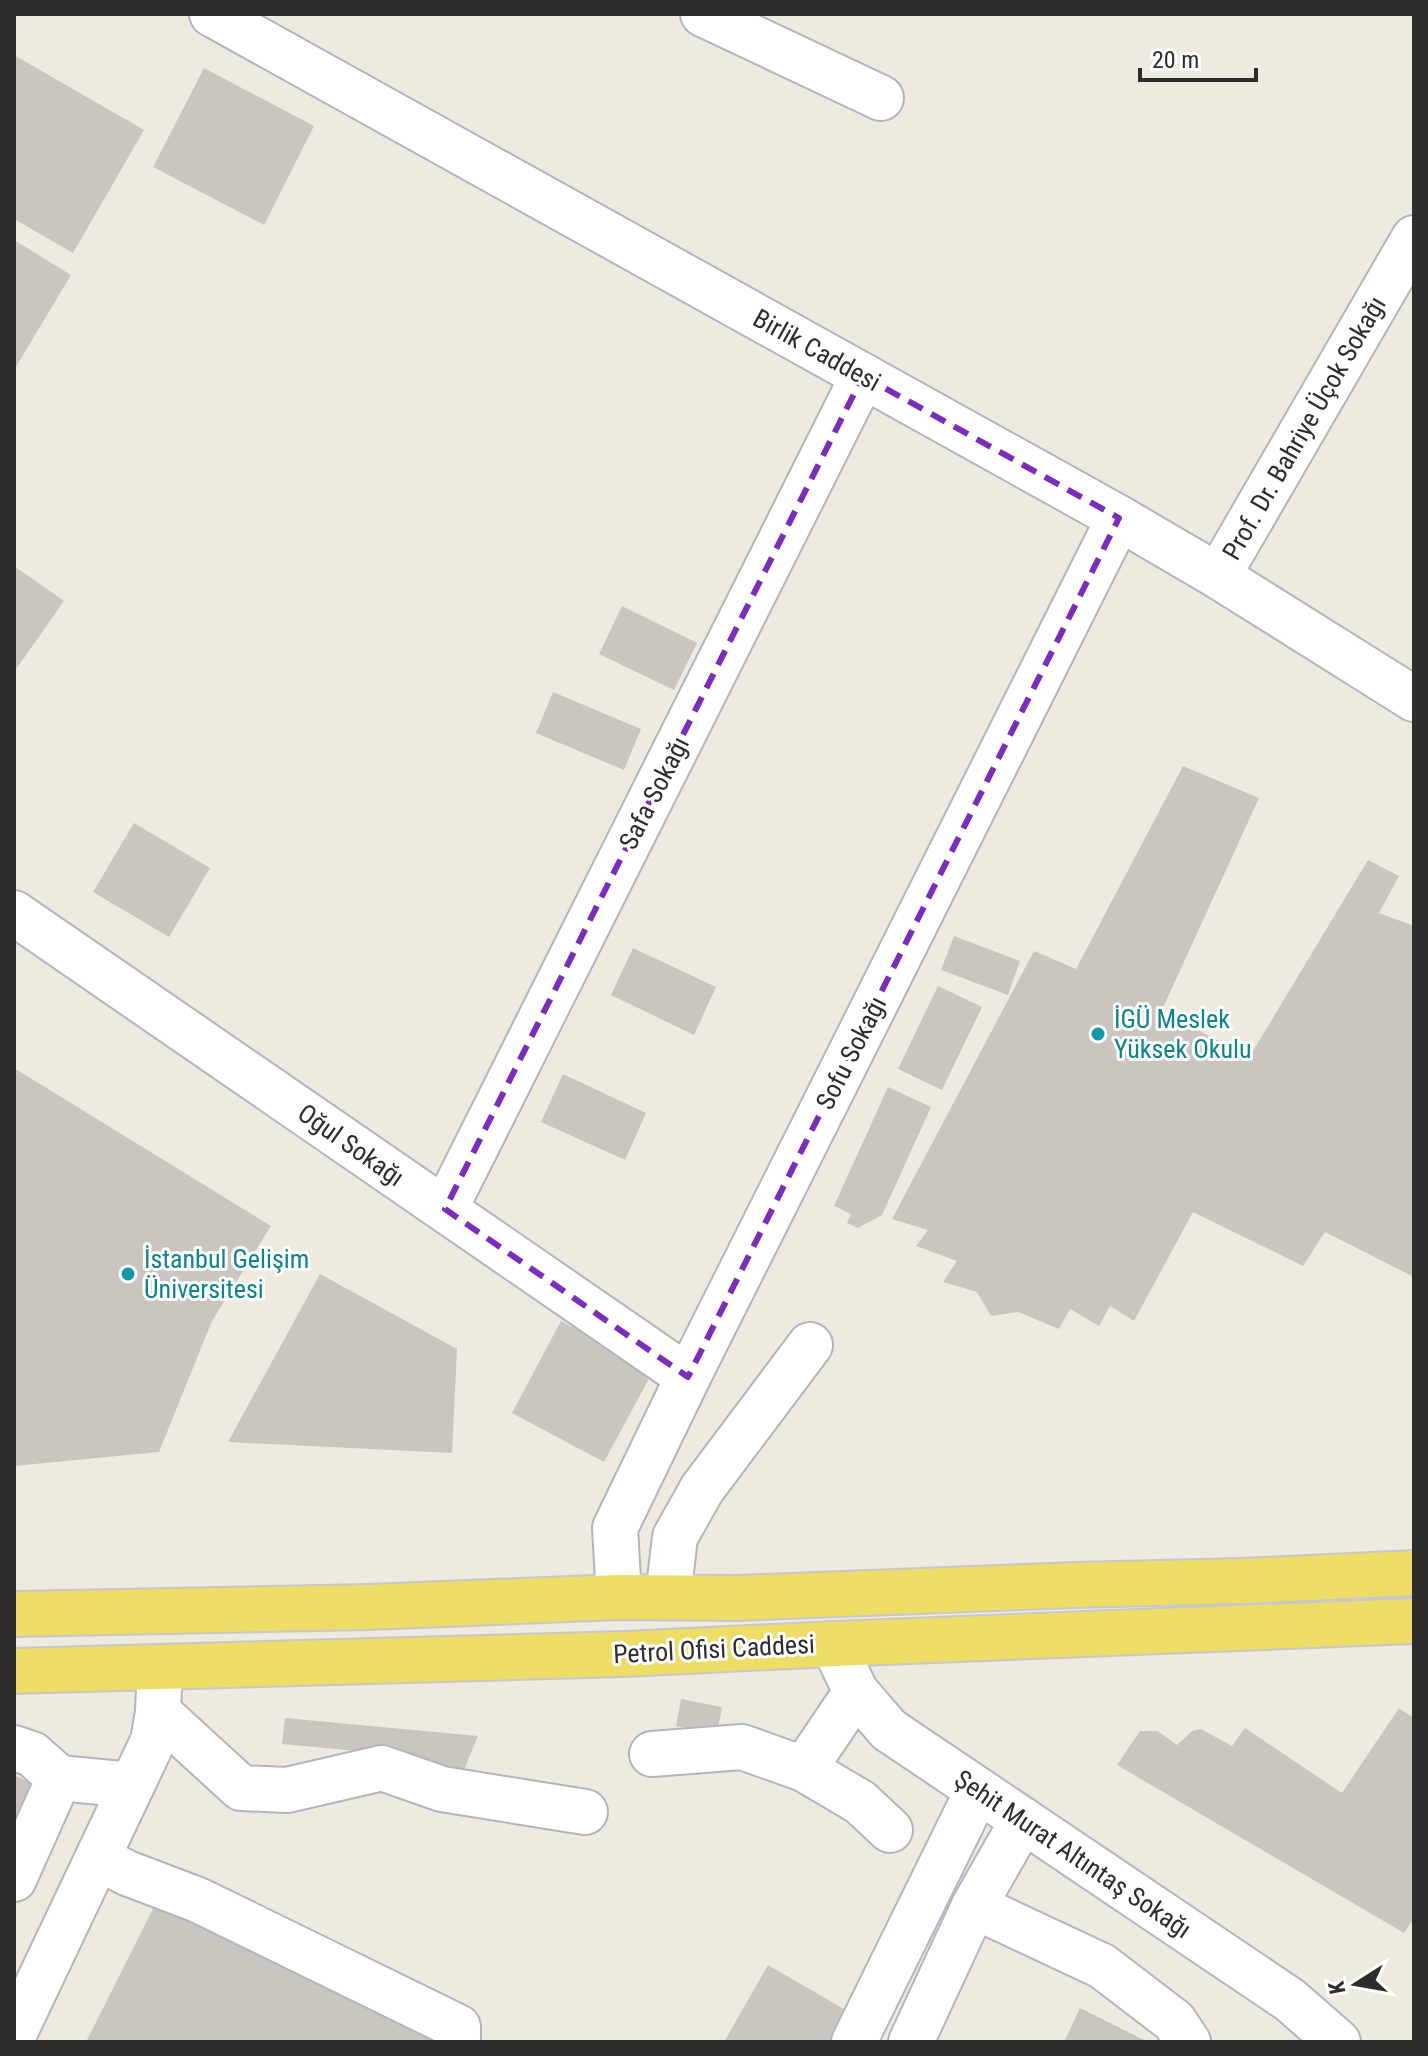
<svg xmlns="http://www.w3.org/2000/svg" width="1428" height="2056" font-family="'Roboto Condensed',sans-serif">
<rect width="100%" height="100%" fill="#eeeae0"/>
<g fill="#cac6bf">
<path d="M14,55L144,130L73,253L14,219Z"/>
<path d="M204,68L314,126L264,225L153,167Z"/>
<path d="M14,240L71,275L14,370Z"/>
<path d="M14,566L64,601L14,672Z"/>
<path d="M622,606L697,643L674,690L599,654Z"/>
<path d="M553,692L641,729L624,770L536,733Z"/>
<path d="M1183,766L1259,798L1161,1012L1250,1056L1368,860L1399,876L1379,913L1414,926V1277L1325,1232L1303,1266L1193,1212L1134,1321L1110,1306L1099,1326L1070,1309L1059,1329L1018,1312L991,1316L977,1292L943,1282L957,1261L916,1246L928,1230L892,1219L1034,951L1076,969Z"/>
<path d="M134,823L210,868L169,937L93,892Z"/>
<path d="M954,936L1020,961L1008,995L941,970Z"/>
<path d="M633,948L716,987L694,1035L611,995Z"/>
<path d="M938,986L982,1007L942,1090L898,1069Z"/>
<path d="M14,1068L271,1226L212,1321L159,1452L14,1466Z"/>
<path d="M563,1074L646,1113L625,1160L541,1122Z"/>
<path d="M888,1087L931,1107L882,1215L858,1228L847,1223L851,1214L834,1206Z"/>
<path d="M320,1274L457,1349L452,1453L228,1442Z"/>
<path d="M561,1321L653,1371L604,1462L512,1413Z"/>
<path d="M681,1699L722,1707L717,1734L676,1726Z"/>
<path d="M1399,1708L1414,1718V1918L1404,1933L1117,1765L1140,1731H1158L1177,1745L1192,1731L1201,1729L1232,1746L1245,1728L1342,1793Z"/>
<path d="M285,1718L478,1736L461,1777L413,1756L282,1744Z"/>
<path d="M14,1775L39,1787L14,1830Z"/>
<path d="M160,1895L443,2042H86Z"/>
<path d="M768,1965L856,2016L841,2042H724Z"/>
<path d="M1080,2008L1148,2042H1064Z"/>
</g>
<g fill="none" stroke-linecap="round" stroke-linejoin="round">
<g stroke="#b3b4c0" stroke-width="48">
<g id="minor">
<path d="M212,14L1119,518L1218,576L1414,699"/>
<path d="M703,14L881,98"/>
<path d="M1218,576L1414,238"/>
<path d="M14,913L688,1377"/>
<path d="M445,1209L863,376"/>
<path d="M619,1597L615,1528L688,1377L1119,518"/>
<path d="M668,1597L675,1537L702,1489L810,1345"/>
<path d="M833,1644L856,1692L889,1730L1290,2000L1338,2042"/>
<path d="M158,1712L241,1788L287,1790L382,1768L442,1789L585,1812"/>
<path d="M14,1748L32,1754L59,1778L14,1879"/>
<path d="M652,1754L742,1747L804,1769L860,1802L890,1830"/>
<path d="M804,1769L856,1692"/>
<path d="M59,1778L132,1785"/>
<path d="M98,1858L127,1873L198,1900L458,2027V2042"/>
<path d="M974,1906L1102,1966L1174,2021L1188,2042"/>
<path d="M14,2034L153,1741L158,1712L159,1688"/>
<path d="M854,2042L978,1790"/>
<path d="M911,2042L974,1906L1023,1820"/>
</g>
</g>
<g stroke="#c8c8c8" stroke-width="48">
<g id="major">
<path d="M14,1614L369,1607L619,1597L737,1598L1074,1585L1242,1581L1414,1573"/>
<path d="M14,1671L625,1654L833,1644L1414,1621"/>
</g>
</g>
<use href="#minor" stroke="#fff" stroke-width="44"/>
<use href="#major" stroke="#eddd66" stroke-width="44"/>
</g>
<path fill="none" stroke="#7b2cbf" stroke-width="6" stroke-dasharray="16 10" stroke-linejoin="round" d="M863,376L1119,518L688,1377L445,1209Z"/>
<g fill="#0f9aa8" stroke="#fff" stroke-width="3">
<circle cx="1098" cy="1034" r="8"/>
<circle cx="128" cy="1274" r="8"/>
</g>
<g text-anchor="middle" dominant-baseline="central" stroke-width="6" stroke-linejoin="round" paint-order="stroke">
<g font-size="26" fill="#2d2d2d" stroke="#fff">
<text transform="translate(817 350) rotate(29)">Birlik Caddesi</text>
<text transform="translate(1304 428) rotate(-60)">Prof. Dr. Bahriye Üçok Sokağı</text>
<text transform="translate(654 793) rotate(-63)">Safa Sokağı</text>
<text transform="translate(851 1053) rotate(-63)">Sofu Sokağı</text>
<text transform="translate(351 1145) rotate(35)">Oğul Sokağı</text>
<text transform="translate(714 1649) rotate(-3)">Petrol Ofisi Caddesi</text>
<text transform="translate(1073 1854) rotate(34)">Şehit Murat Altıntaş Sokağı</text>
</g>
<g font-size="26" fill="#0d838f" stroke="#fff" text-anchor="start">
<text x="1114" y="1019">İGÜ Meslek<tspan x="1114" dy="30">Yüksek Okulu</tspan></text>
<text x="144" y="1259">İstanbul Gelişim<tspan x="144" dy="30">Üniversitesi</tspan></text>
</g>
</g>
<rect width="1428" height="2056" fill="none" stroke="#2d2d2d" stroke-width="32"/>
<g transform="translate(1356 1984) rotate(259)" stroke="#ffffff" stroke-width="6" paint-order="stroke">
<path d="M0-6L14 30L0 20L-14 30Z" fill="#2d2d2d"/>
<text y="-12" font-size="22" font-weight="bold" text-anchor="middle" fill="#2d2d2d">K</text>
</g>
<path d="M1140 68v12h116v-12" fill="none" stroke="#2d2d2d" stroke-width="4"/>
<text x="1152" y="68" font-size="24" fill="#2d2d2d" stroke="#ffffff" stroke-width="6" paint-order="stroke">20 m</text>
</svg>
